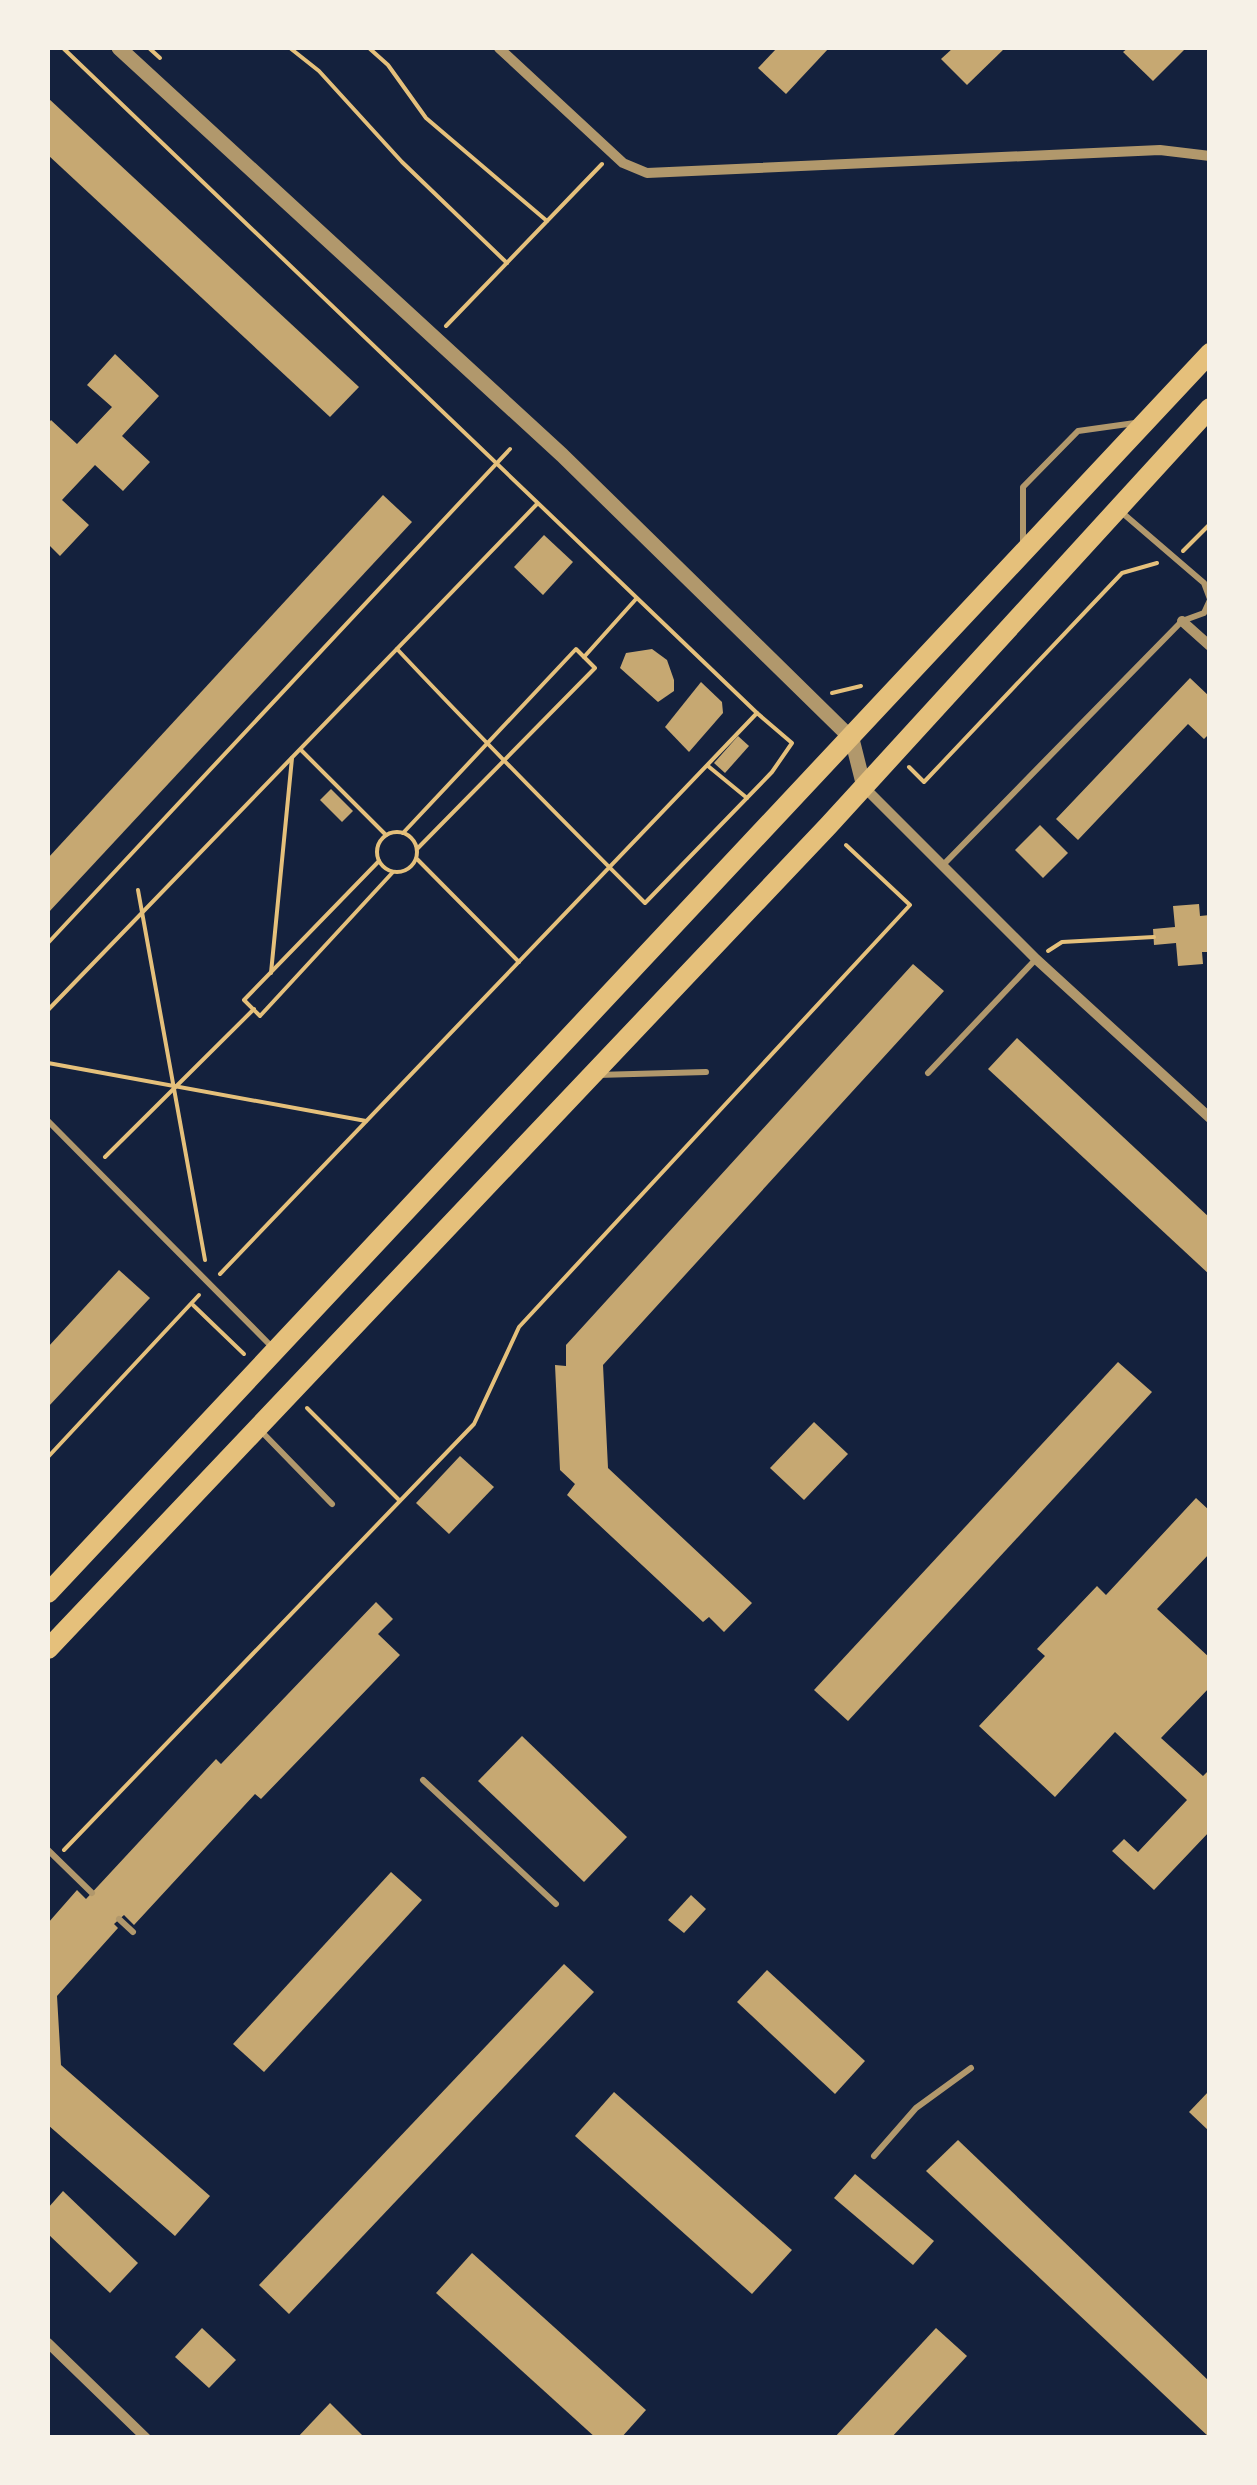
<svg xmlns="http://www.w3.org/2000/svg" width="1257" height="2485" font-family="Inter,sans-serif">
<rect width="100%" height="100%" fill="#14213d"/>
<g fill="#c6a872">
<path d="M777,48H829L786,94L758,68Z"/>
<path d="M953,48H1005L967,85L941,59Z"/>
<path d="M1128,48H1186L1153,81L1123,52Z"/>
<path d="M48,98L359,387L330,417L48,155Z"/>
<path d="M115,354L159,396L122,436L150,462L123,491L95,465L62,500L89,525L60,556L48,544V424L51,420L77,444L112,407L87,385Z"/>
<path d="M383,495L412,522L48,913V858Z"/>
<path d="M544,535L573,562L543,595L514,567Z"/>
<path d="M652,649L667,660L674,680V691L658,702L620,668L626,653Z"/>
<path d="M1190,678L1210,697V733L1204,739L1188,724L1078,840L1056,819Z"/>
<path d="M701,682L722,702L723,713L689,752L665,727Z"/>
<path d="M738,736L749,746L725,773L714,763Z"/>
<path d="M331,789L353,811L342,822L320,800Z"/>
<path d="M1040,825L1068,853L1043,878L1015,850Z"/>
<path d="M1199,904L1200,916L1210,915V952H1202L1203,964L1178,966L1176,943L1154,945L1153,929L1175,927L1173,906Z"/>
<path d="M913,964L944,991L603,1365L608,1468L752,1603L724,1632L709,1617L703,1622L567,1495L575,1484L560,1470L555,1365L566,1366V1345Z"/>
<path d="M1017,1038L1210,1218V1275L988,1069Z"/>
<path d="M119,1270L150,1298L48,1407V1347Z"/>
<path d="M1118,1362L1152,1392L848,1721L814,1690Z"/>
<path d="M814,1422L848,1454L804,1500L770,1468Z"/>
<path d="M460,1456L494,1487L449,1534L416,1503Z"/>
<path d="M1196,1498L1210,1511V1553L1157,1609L1210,1658V1687L1161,1738L1203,1776L1210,1769V1831L1154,1890L1112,1851L1124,1839L1138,1852L1187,1800L1115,1732L1055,1797L979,1726L1045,1656L1037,1649L1097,1586L1106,1595Z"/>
<path d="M376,1602L393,1619L378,1634L400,1655L261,1799L255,1794L134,1925L124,1915L114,1924L118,1928L57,1996L61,2065L210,2196L175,2236L48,2125V1923L77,1890L86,1899L216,1759L221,1764Z"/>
<path d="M522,1736L627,1837L584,1882L478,1781Z"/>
<path d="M391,1872L422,1900L264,2072L233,2044Z"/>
<path d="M691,1895L706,1909L684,1933L668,1920Z"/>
<path d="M564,1964L594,1992L289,2314L259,2285Z"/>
<path d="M767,1970L865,2061L835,2094L737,2002Z"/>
<path d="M1210,2090V2132L1189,2112Z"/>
<path d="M614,2092L792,2250L752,2294L575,2136Z"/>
<path d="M958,2140L1210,2382V2438L926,2171Z"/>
<path d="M855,2174L934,2241L913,2265L834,2198Z"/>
<path d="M63,2191L138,2263L110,2293L48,2234V2208Z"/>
<path d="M472,2253L646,2410L621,2438H596L436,2293Z"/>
<path d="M202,2328L236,2360L209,2388L175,2357Z"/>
<path d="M936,2328L967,2356L891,2438H834Z"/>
<path d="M330,2403L365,2438H297Z"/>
</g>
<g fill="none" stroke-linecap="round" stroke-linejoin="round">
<g stroke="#e5c07b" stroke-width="4">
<path d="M63,48L757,713"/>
<path d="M149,48L160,58"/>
<path d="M290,48L319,71L402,162L507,263"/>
<path d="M369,48L388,65L426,118L547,221"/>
<path d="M446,326L602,164"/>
<path d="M1183,551L1210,524"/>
<path d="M584,657L636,599"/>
<path d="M832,693L861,686"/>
<path d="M301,750L386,835"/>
<path d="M708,766L747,798"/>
<path d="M909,767L924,782L1122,573L1157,563"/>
<circle cx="397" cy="852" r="20"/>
<path d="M403,833L576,649L595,668L417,849"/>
<path d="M417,859L519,962"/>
<path d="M379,861L244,1000L260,1016L393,872"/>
<path d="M138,890L205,1260"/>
<path d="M48,943L510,449"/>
<path d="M1048,951L1062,942L1154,937"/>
<path d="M271,973L292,758"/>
<path d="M48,1010L537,504"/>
<path d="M48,1063L366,1121"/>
<path d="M105,1157L254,1009"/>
<path d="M220,1274L757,713L792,743L772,772L645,903C561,819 478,735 397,649"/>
<path d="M193,1305L244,1354"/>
<path d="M307,1408L399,1500"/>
<path d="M48,1457L199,1295"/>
<path d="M64,1850L474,1424L519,1327L910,905L846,845"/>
</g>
<g stroke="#b1986c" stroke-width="6">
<path d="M1119,510L1204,583L1210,599"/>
<path d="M1023,543V487L1078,431L1135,423"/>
<path d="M943,865L1182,621L1204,613L1210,600"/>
<path d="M928,1073L1036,959"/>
<path d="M597,1075L706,1072"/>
<path d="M48,1121L272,1347"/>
<path d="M259,1429L332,1504"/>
<path d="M423,1780L556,1904"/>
<path d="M48,1850L92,1893"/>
<path d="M119,1919L133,1932"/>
<path d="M874,2156L916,2108L971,2068"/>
</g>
<g stroke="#b1986c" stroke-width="10">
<path d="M499,48L623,163L647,173L1160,150L1210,156"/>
<path d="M1182,621L1210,646"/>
<path d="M864,787L1036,959L1210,1118"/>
<path d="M48,2343L146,2438"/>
</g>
<path stroke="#b1986c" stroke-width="15" d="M119,48L562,455L852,739L864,787"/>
<g stroke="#e5c07b" stroke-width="20">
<path d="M48,1593L1210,353"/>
<path d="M48,1649L828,826L1210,408"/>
</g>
</g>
<rect width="1257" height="2485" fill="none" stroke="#f6f1e7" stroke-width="100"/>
</svg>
